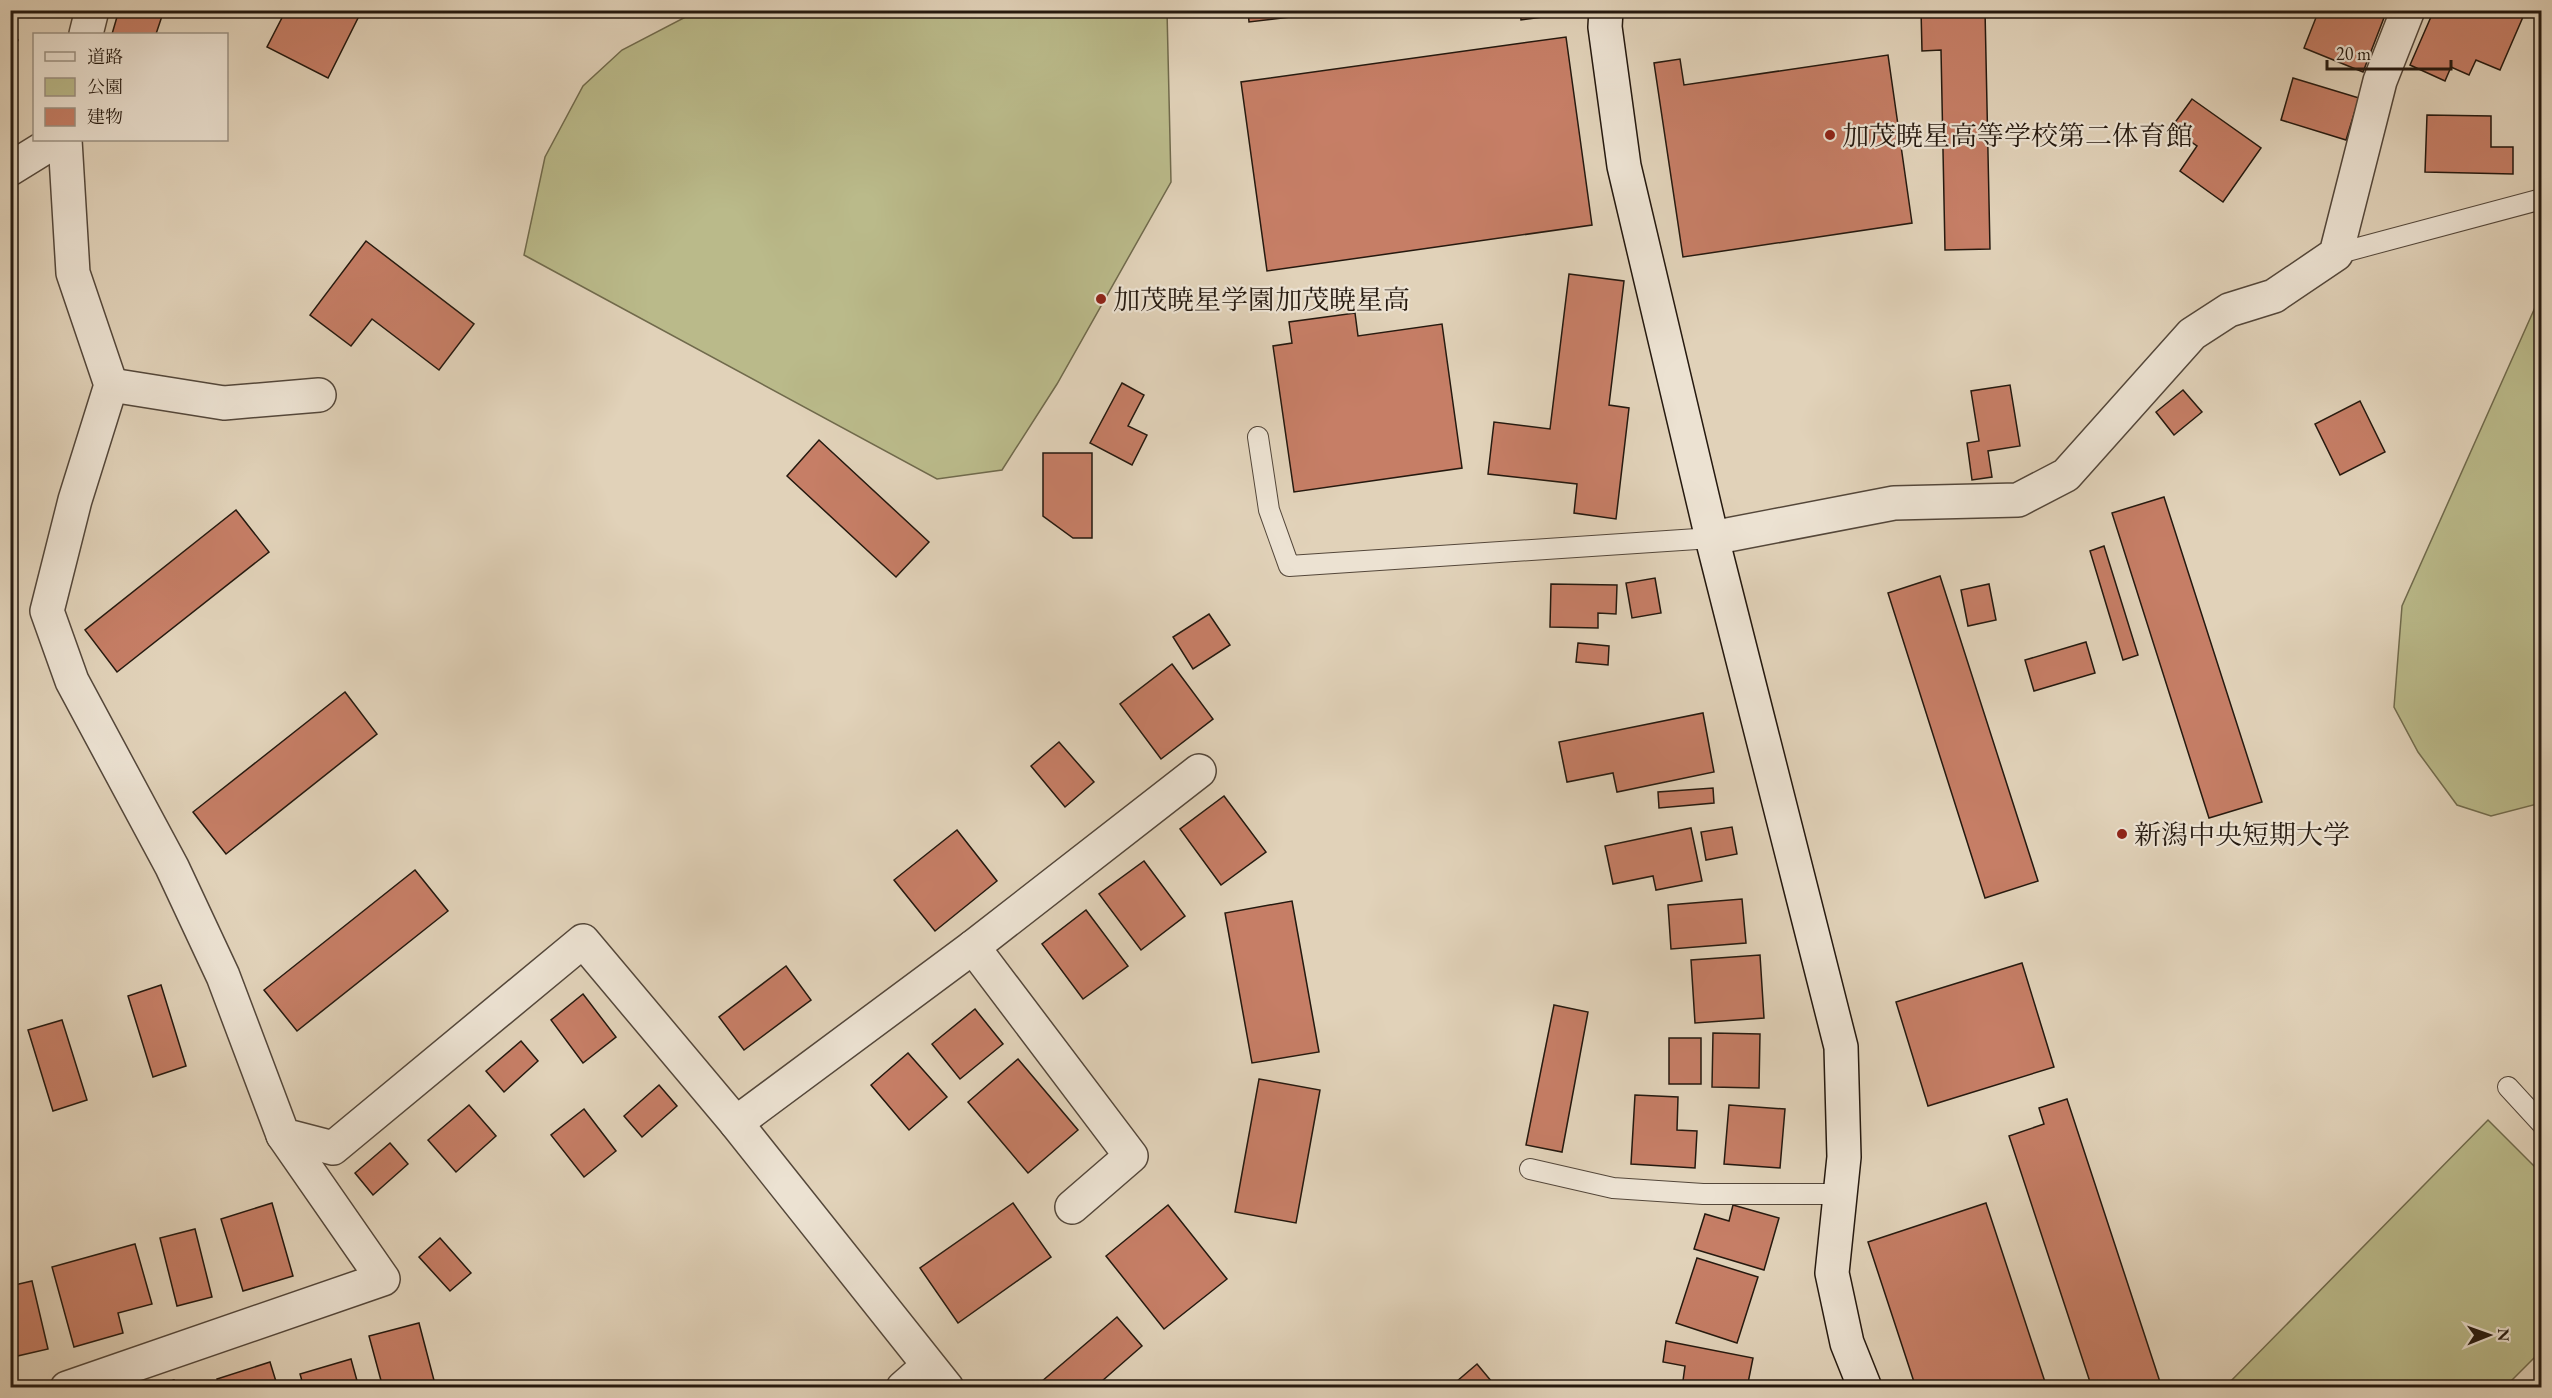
<svg xmlns="http://www.w3.org/2000/svg" width="2552" height="1398" font-family="'EB Garamond','Noto Serif JP',serif">
<rect width="100%" height="100%" fill="#e1d2b9"/>
<filter id="stains"><feTurbulence type="fractalNoise" baseFrequency=".00333" numOctaves="4"/><feColorMatrix values="0 0 0 0 .2 0 0 0 0 .09 0 0 0 0 .02 0 0 0 .5 -.17"/></filter>
<radialGradient id="worn" r=".72"><stop offset=".6" stop-color="#630" stop-opacity="0"/><stop offset="1" stop-color="#630" stop-opacity=".3"/></radialGradient>
<g fill="#baba8a" stroke="#706a4c" stroke-width="1.5">
<path d="M697,11H1167L1171,182L1057,384L1002,470L937,479L524,255L545,157L583,86L622,50Z"/>
<path d="M2541,294V803L2491,816L2457,805L2418,752L2394,707L2402,606Z"/>
<path d="M2488,1120L2541,1173V1351L2505,1387H2225Z"/>
</g>
<g fill="#c67e66" stroke="#25190f" stroke-width="1.5">
<path d="M119,10H164L156,34H112Z"/>
<path d="M286,10H352L360,14L328,78L267,47Z"/>
<path d="M1248,10H1305L1306,15L1249,22Z"/>
<path d="M1520,10H1556L1557,15L1521,20Z"/>
<path d="M1921,10H1985L1990,249L1945,250L1941,50L1922,51Z"/>
<path d="M2319,10H2387L2363,72L2304,48Z"/>
<path d="M2434,10H2526L2500,70L2476,60L2469,75L2451,67L2445,81L2410,65Z"/>
<path d="M2542,34V48L2536,46Z"/>
<path d="M10,37L18,40L10,59Z"/>
<path d="M1566,37L1592,225L1267,271L1241,82Z"/>
<path d="M1888,55L1912,223L1683,257L1654,63L1680,59L1684,85Z"/>
<path d="M2293,78L2359,98L2346,140L2281,120Z"/>
<path d="M2192,99L2261,148L2223,202L2180,171L2197,146L2171,128Z"/>
<path d="M2427,115L2491,116V147H2513V174L2425,172Z"/>
<path d="M366,241L474,324L439,370L372,319L351,346L310,315Z"/>
<path d="M1569,274L1624,281L1609,405L1629,408L1616,519L1574,513L1577,484L1488,474L1494,422L1550,429Z"/>
<path d="M1355,313L1358,336L1442,324L1462,468L1294,492L1273,346L1292,343L1289,322Z"/>
<path d="M1122,383L1144,395L1128,426L1147,435L1132,465L1090,443Z"/>
<path d="M2010,385L2020,446L1988,451L1992,477L1972,480L1967,443L1979,441L1971,391Z"/>
<path d="M2183,390L2202,412L2174,435L2156,412Z"/>
<path d="M2360,401L2385,452L2340,475L2315,424Z"/>
<path d="M819,440L929,542L896,577L787,476Z"/>
<path d="M1043,453H1092V538H1073L1043,516Z"/>
<path d="M2164,497L2262,802L2209,818L2112,513Z"/>
<path d="M236,510L269,552L117,672L85,630Z"/>
<path d="M2104,546L2138,655L2123,660L2090,551Z"/>
<path d="M1940,576L2038,881L1985,898L1888,593Z"/>
<path d="M1655,578L1661,613L1632,618L1626,583Z"/>
<path d="M1551,584L1617,585L1616,614L1598,613V628L1550,627Z"/>
<path d="M1989,584L1996,620L1968,626L1961,590Z"/>
<path d="M1209,614L1230,645L1193,669L1173,637Z"/>
<path d="M2086,642L2095,673L2034,691L2025,660Z"/>
<path d="M1578,643L1609,646L1608,665L1576,662Z"/>
<path d="M1172,664L1213,719L1161,759L1120,704Z"/>
<path d="M345,692L377,734L226,854L193,812Z"/>
<path d="M1703,713L1714,772L1617,792L1613,773L1567,782L1559,742Z"/>
<path d="M1059,742L1094,782L1065,807L1031,766Z"/>
<path d="M1713,788L1714,803L1659,808L1658,792Z"/>
<path d="M1224,796L1266,852L1221,885L1180,829Z"/>
<path d="M1732,827L1737,854L1706,860L1701,832Z"/>
<path d="M1691,828L1702,881L1656,890L1653,876L1613,884L1605,846Z"/>
<path d="M957,830L997,881L935,931L894,880Z"/>
<path d="M1144,861L1185,916L1141,950L1099,894Z"/>
<path d="M415,870L448,911L297,1031L264,990Z"/>
<path d="M1742,899L1746,943L1671,949L1668,905Z"/>
<path d="M1292,901L1319,1052L1252,1063L1225,913Z"/>
<path d="M1086,910L1128,966L1083,999L1042,944Z"/>
<path d="M1760,955L1764,1018L1695,1023L1691,960Z"/>
<path d="M2022,963L2054,1067L1928,1106L1896,1002Z"/>
<path d="M786,966L811,1000L744,1050L719,1017Z"/>
<path d="M161,985L186,1066L153,1077L128,996Z"/>
<path d="M583,994L616,1037L583,1063L551,1020Z"/>
<path d="M1554,1005L1588,1012L1562,1152L1526,1145Z"/>
<path d="M975,1009L1003,1044L960,1079L932,1044Z"/>
<path d="M62,1020L87,1100L53,1111L28,1030Z"/>
<path d="M1713,1033L1760,1034L1759,1088L1712,1087Z"/>
<rect x="1669" y="1038" width="32" height="46"/>
<path d="M521,1041L538,1061L504,1092L486,1071Z"/>
<path d="M908,1053L947,1097L909,1130L871,1085Z"/>
<path d="M1018,1059L1078,1130L1028,1173L968,1102Z"/>
<path d="M1259,1079L1320,1090L1296,1223L1235,1212Z"/>
<path d="M659,1085L677,1106L642,1137L624,1116Z"/>
<path d="M1635,1095L1678,1097L1677,1130L1697,1131L1695,1168L1631,1164Z"/>
<path d="M2067,1099L2162,1388H2092L2009,1136L2044,1124L2039,1108Z"/>
<path d="M469,1105L496,1136L456,1172L428,1140Z"/>
<path d="M1729,1105L1785,1109L1780,1168L1724,1164Z"/>
<path d="M584,1109L616,1151L584,1177L551,1135Z"/>
<path d="M390,1143L408,1164L373,1195L355,1173Z"/>
<path d="M272,1203L293,1276L243,1291L221,1219Z"/>
<path d="M1013,1203L1051,1257L958,1323L920,1268Z"/>
<path d="M1986,1203L2047,1388H1916L1868,1242Z"/>
<path d="M1168,1205L1227,1279L1164,1329L1106,1256Z"/>
<path d="M1733,1205L1779,1218L1764,1270L1694,1249L1705,1214L1729,1221Z"/>
<path d="M195,1229L212,1297L177,1306L160,1238Z"/>
<path d="M440,1238L471,1273L450,1291L419,1257Z"/>
<path d="M135,1244L152,1304L118,1313L123,1333L74,1347L52,1267Z"/>
<path d="M1697,1258L1758,1277L1737,1343L1676,1323Z"/>
<path d="M32,1281L48,1349L13,1357L10,1346V1286Z"/>
<path d="M1117,1317L1142,1346L1094,1388H1034Z"/>
<path d="M419,1323L436,1388H383L369,1336Z"/>
<path d="M1666,1341L1753,1358L1747,1388H1682L1685,1366L1663,1362Z"/>
<path d="M351,1359L359,1388H304L300,1374Z"/>
<path d="M270,1362L278,1388H220L217,1379Z"/>
<path d="M1477,1364L1497,1388H1449Z"/>
<path d="M174,1380L177,1388H148Z"/>
</g>
<g fill="none" stroke-linecap="round" stroke-linejoin="round">
<g stroke="#54473a" stroke-width="22">
<g id="lane">
<path d="M2336,254L2542,199"/>
<path d="M1258,437L1269,510L1289,566L1712,538"/>
<path d="M2508,1087L2542,1124"/>
<path d="M1530,1169L1613,1188L1703,1194H1841"/>
</g>
</g>
<g stroke="#54473a" stroke-width="36">
<g id="street">
<path d="M86,34L92,10"/>
<path d="M65,140L73,273L111,385L75,500L47,611L72,681L172,867L223,976L283,1135L333,1148L583,941L736,1123L947,1388"/>
<path d="M10,169L57,140"/>
<path d="M111,385L224,403L319,395"/>
<path d="M1712,538L1894,503L2018,500L2066,475L2192,334L2229,310L2274,296L2336,254L2380,81L2408,10"/>
<path d="M973,947L1131,1156L1072,1207"/>
<path d="M736,1123L973,947L1199,771"/>
<path d="M67,1388L383,1279L283,1135"/>
<path d="M903,1388L928,1366"/>
</g>
</g>
<g stroke="#25190f" stroke-width="36">
<path id="secondary" d="M1606,10L1605,27L1624,166L1712,538L1841,1047L1844,1157L1832,1273L1847,1343L1865,1388"/>
</g>
<use href="#lane" stroke="#ece2d2" stroke-width="20"/>
<use href="#street" stroke="#ece2d2" stroke-width="33"/>
<use href="#secondary" stroke="#ece2d2" stroke-width="33"/>
</g>
<g fill="#8f2418" stroke="#ece2d2" stroke-width="2">
<circle cx="1830" cy="135" r="6"/>
<circle cx="1101" cy="299" r="6"/>
<circle cx="2122" cy="834" r="6"/>
</g>
<g text-anchor="middle" dominant-baseline="central" stroke-width="4.5" stroke-linejoin="round" paint-order="stroke">
<g font-size="27" fill="#25190f" stroke="#ece2d2" text-anchor="start">
<text x="1842" y="135">加茂暁星高等学校第二体育館</text>
<text x="1113" y="299">加茂暁星学園加茂暁星高</text>
<text x="2134" y="834">新潟中央短期大学</text>
</g>
</g>
<rect width="2552" height="1398" fill="none" stroke="#e1d2b9" stroke-width="36"/>
<rect x="12" y="12" width="2528" height="1374" fill="none" stroke="#25190f" stroke-width="3"/>
<rect x="18" y="18" width="2516" height="1362" fill="none" stroke="#25190f" stroke-width="1.5"/>
<rect x="33" y="33" width="195" height="108" fill="#ece2d2" stroke="#9c9284" stroke-width="1.5"/>
<rect x="45" y="52" width="30" height="9" fill="#ece2d2" stroke="#9c9284" stroke-width="1.5"/>
<text x="87" y="63" font-size="18" fill="#25190f">道路</text>
<rect x="45" y="78" width="30" height="18" fill="#baba8a" stroke="#9c9284" stroke-width="1.5"/>
<text x="87" y="93" font-size="18" fill="#25190f">公園</text>
<rect x="45" y="108" width="30" height="18" fill="#c67e66" stroke="#9c9284" stroke-width="1.5"/>
<text x="87" y="123" font-size="18" fill="#25190f">建物</text>
<g transform="translate(2489 1335) rotate(89)" stroke="#ece2d2" stroke-width="4.5" paint-order="stroke">
<path d="M0-4.5L10 22L0 15L-10 22Z" fill="#25190f"/>
<text y="-9" font-size="16" font-weight="bold" text-anchor="middle" fill="#25190f">N</text>
</g>
<path d="M2327 60v9h124v-9" fill="none" stroke="#25190f" stroke-width="3"/>
<text x="2336" y="60" font-size="18" fill="#25190f" stroke="#ece2d2" stroke-width="4.5" paint-order="stroke">20 m</text>
<rect width="100%" height="100%" filter="url(#stains)"/>
<rect width="100%" height="100%" fill="url(#worn)"/>
</svg>
